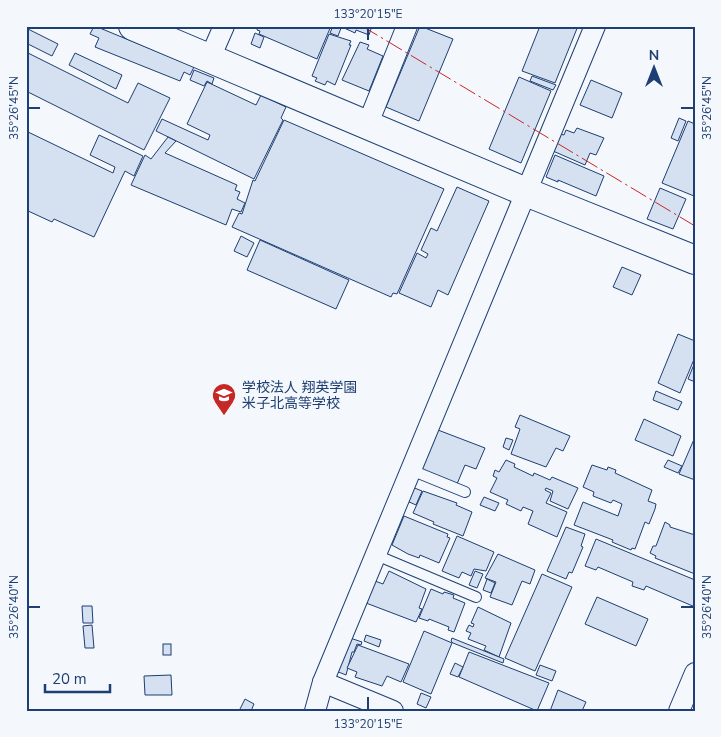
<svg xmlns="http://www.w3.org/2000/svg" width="721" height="737" font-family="'Nunito Sans','Noto Sans JP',sans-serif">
<rect width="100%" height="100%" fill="#f4f7fb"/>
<g fill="#d5e0f0" stroke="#1d3f73">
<path d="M94,26H95L194,67L190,75L184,72L180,81L95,47L99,38L90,34Z"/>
<path d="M258,26H331L317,59L259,34L260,31L257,30Z"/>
<path d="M333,26L341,28L338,36L330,33Z"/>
<path d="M340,26H372L369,35L356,30L355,33Z"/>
<path d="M420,26L453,39L419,121L386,107Z"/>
<path d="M540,26H578L555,83L522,71Z"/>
<path d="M26,28L58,44L52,56L26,43Z"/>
<path d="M255,33L264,37L260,48L251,44Z"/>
<path d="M329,34L351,41L349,45H351L335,85L327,81L325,85L315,81L317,78L312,76Z"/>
<path d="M360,42L369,45L367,49L383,56L369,91L342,80Z"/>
<path d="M26,52L128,103L138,83L170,98L144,150L26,91Z"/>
<path d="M75,53L122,75L116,89L69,65Z"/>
<path d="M194,70L214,78L212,84L207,81L204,86L190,80Z"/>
<path d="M532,76L556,85L553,90L530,81Z"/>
<path d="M519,77L551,91L521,163L489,149Z"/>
<path d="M591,80L622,93L612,118L580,105Z"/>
<path d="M207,82L256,105L261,95L286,107L281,118L283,120L254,179L156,131L162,119L208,140L210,135L187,124Z"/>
<path d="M679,118L686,121L678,141L671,138Z"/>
<path d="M284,120L444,189L397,294L393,293L391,297L232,227L239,213L242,214L253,180L255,181Z"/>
<path d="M688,121L695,124L694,196L662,183Z"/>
<path d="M577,128L604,138L596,155L590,153L585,165L553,151L560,134L564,135L566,130L574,133Z"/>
<path d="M26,131L113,173L115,167L90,155L99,135L143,156L134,176L125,171L94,237L54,219L52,222L26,210Z"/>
<path d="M168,137L176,141L165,153L237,185L235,190L240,192L237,199L245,203L241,212L232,209L226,225L131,185L145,155L151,159Z"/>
<path d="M555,155L604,176L596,196L558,180V182L546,177Z"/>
<path d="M457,187L489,201L448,295L438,290L431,307L399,293L417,253L426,258L428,254L421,250L431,228L437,231Z"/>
<path d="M660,188L686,199L673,229L647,219Z"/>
<path d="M241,236L254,243L247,257L234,251Z"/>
<path d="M260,240L349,280L336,309L247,270Z"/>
<path d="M622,267L641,275L632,295L613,287Z"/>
<path d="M678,334L695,341V357L680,393L658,383Z"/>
<path d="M695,362V382L688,379Z"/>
<path d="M656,391L682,402L678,410L653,400Z"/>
<path d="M520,415L570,436L563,451L556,448L546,467L511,454L520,429L515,427Z"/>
<path d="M644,419L681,436L673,456L635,440Z"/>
<path d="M438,430L485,448L476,469L465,465L457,484L421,469Z"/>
<path d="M695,437V480L679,474Z"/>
<path d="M506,438L513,440L509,450L503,447Z"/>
<path d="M506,460L515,464L514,467L533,476L534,473L550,480L552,477L578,488L568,509L550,501L553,491L546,488L545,490L551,493L546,503L567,512L557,537L528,524L533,511L523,507L521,511L506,504L508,500L490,492L497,478L493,476L495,470L499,472Z"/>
<path d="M668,460L682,466L678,473L664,467Z"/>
<path d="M592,465L607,470L608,467L616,470L615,473L652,490L648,501L656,504L655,509L649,524L645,522L635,549L632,548L631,550L612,542L613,540L574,525L583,502L618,516L622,504L613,500L611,503L593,496L594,492L583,487Z"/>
<path d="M412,487L422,491L416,505L407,501Z"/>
<path d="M423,491L457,503L456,505L472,512L463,536L433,524L434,522L413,513Z"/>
<path d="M484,497L499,503L495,511L480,505Z"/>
<path d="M404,516L448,534L447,537L450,538L439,563L420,555L419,558L408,554L392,545Z"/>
<path d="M665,522L670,525V527L695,535V574L655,558L656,556L650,553L653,546H656Z"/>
<path d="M566,527L585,534L581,546L583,547L572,573L569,572L566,579L547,571Z"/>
<path d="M457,536L494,552L486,571L474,569L471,576L462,572L459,578L442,571Z"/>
<path d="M596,539L695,580V607L646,586L644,590L632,586L633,582L598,567L596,570L585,566Z"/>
<path d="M498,554L535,570L530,584L522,581L512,605L490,597L496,582L485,578Z"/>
<path d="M389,571L426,589L419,608L422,609L416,622L366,603L375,581L383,584Z"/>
<path d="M475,571L483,574L477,588L469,585Z"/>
<path d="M542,574L572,587L535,671L505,658Z"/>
<path d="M487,579L495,583L491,593L483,590Z"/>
<path d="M431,589L443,594L444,592L454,595L453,598L465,603L454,632L448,630L449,627L429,619L428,621L419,618Z"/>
<path d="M597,597L648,619L636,646L585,624Z"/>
<path d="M82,606H92L93,623H83Z"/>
<path d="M478,607L511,623L499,657L484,650L486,646L468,639L471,633L466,631L469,625L473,627L474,624L471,623Z"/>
<path d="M92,625L94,648H85L83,626Z"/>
<path d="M424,631L452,643L431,694L403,682Z"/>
<path d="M366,635L381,640L379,647L364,641Z"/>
<path d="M350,638L362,642L361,645L357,644L354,652H352L346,675L336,671Z"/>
<path d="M452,638L504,659L503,663L453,643L451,641Z"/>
<rect x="163" y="644" width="8" height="11"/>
<path d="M358,645L409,664L401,682L387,676L382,686L355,677L357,672L347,668Z"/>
<path d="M469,652L549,683L537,711L459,677Z"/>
<path d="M455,663L463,667L458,677L450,674Z"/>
<path d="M540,665L556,671L552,681L536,675Z"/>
<path d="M171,675L172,695H145L144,676Z"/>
<path d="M558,690L586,702L582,711H550Z"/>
<path d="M421,693L431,697L426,708L417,704Z"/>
<path d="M245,699L254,704L251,711H239Z"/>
</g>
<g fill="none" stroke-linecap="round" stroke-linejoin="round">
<g stroke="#1d3f73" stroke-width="12">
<g id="lane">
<path d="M411,470L465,492"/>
<path d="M376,555L476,597"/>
</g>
</g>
<g stroke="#1d3f73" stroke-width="22">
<g id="street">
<path d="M210,58L224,26"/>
<path d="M367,126L407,26"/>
<path d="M323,682L393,711"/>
<path d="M315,711L323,682L595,26"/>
<path d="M679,711L695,673"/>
</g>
</g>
<g stroke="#1d3f73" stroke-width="30">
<path id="secondary" d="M133,26L526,192L695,260"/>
</g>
<use href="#lane" stroke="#f4f7fb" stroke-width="10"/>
<use href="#street" stroke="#f4f7fb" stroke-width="20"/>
<use href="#secondary" stroke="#f4f7fb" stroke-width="28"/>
<path stroke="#c62828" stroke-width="1" stroke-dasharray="18 4 2.5 4" stroke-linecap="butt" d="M362,26L695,226"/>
</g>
<path fill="none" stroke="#1d3f73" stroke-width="2" d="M368,28V40M28,108H40M681,108H694M28,607H40M681,607H694M368,697V710"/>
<defs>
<g id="school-pin" transform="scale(1.25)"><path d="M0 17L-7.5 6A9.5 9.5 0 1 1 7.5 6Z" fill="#c62828" stroke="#f4f7fb"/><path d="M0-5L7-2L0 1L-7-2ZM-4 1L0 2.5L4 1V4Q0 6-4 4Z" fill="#fff"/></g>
</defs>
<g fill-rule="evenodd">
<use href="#school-pin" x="224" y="395"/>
</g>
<g text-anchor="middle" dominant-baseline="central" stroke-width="4" stroke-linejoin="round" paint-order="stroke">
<g font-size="14" fill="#1d3f73" stroke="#f4f7fb" text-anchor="start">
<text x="242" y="387">学校法人 翔英学園<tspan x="242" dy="16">米子北高等学校</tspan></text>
</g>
</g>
<rect width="721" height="737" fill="none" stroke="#f4f7fb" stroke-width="55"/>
<g transform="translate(654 68)" stroke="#f4f7fb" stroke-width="4" paint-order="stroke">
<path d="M0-4L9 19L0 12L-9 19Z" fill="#1d3f73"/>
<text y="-8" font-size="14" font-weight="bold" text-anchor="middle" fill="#1d3f73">N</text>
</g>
<path d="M45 684v8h65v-8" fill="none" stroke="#1d3f73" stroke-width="2.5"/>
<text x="52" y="684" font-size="15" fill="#1d3f73" stroke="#f4f7fb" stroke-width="4" paint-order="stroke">20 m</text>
<rect x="28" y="28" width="666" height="682" fill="none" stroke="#1d3f73" stroke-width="2"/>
<g font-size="12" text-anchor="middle" fill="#1d3f73">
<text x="368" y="18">133°20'15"E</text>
<text transform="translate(14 108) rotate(-90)" y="4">35°26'45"N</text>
<text transform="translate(707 108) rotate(-90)" y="4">35°26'45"N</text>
<text transform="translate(14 607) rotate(-90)" y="4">35°26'40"N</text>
<text transform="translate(707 607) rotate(-90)" y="4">35°26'40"N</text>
<text x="368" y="728">133°20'15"E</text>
</g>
</svg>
